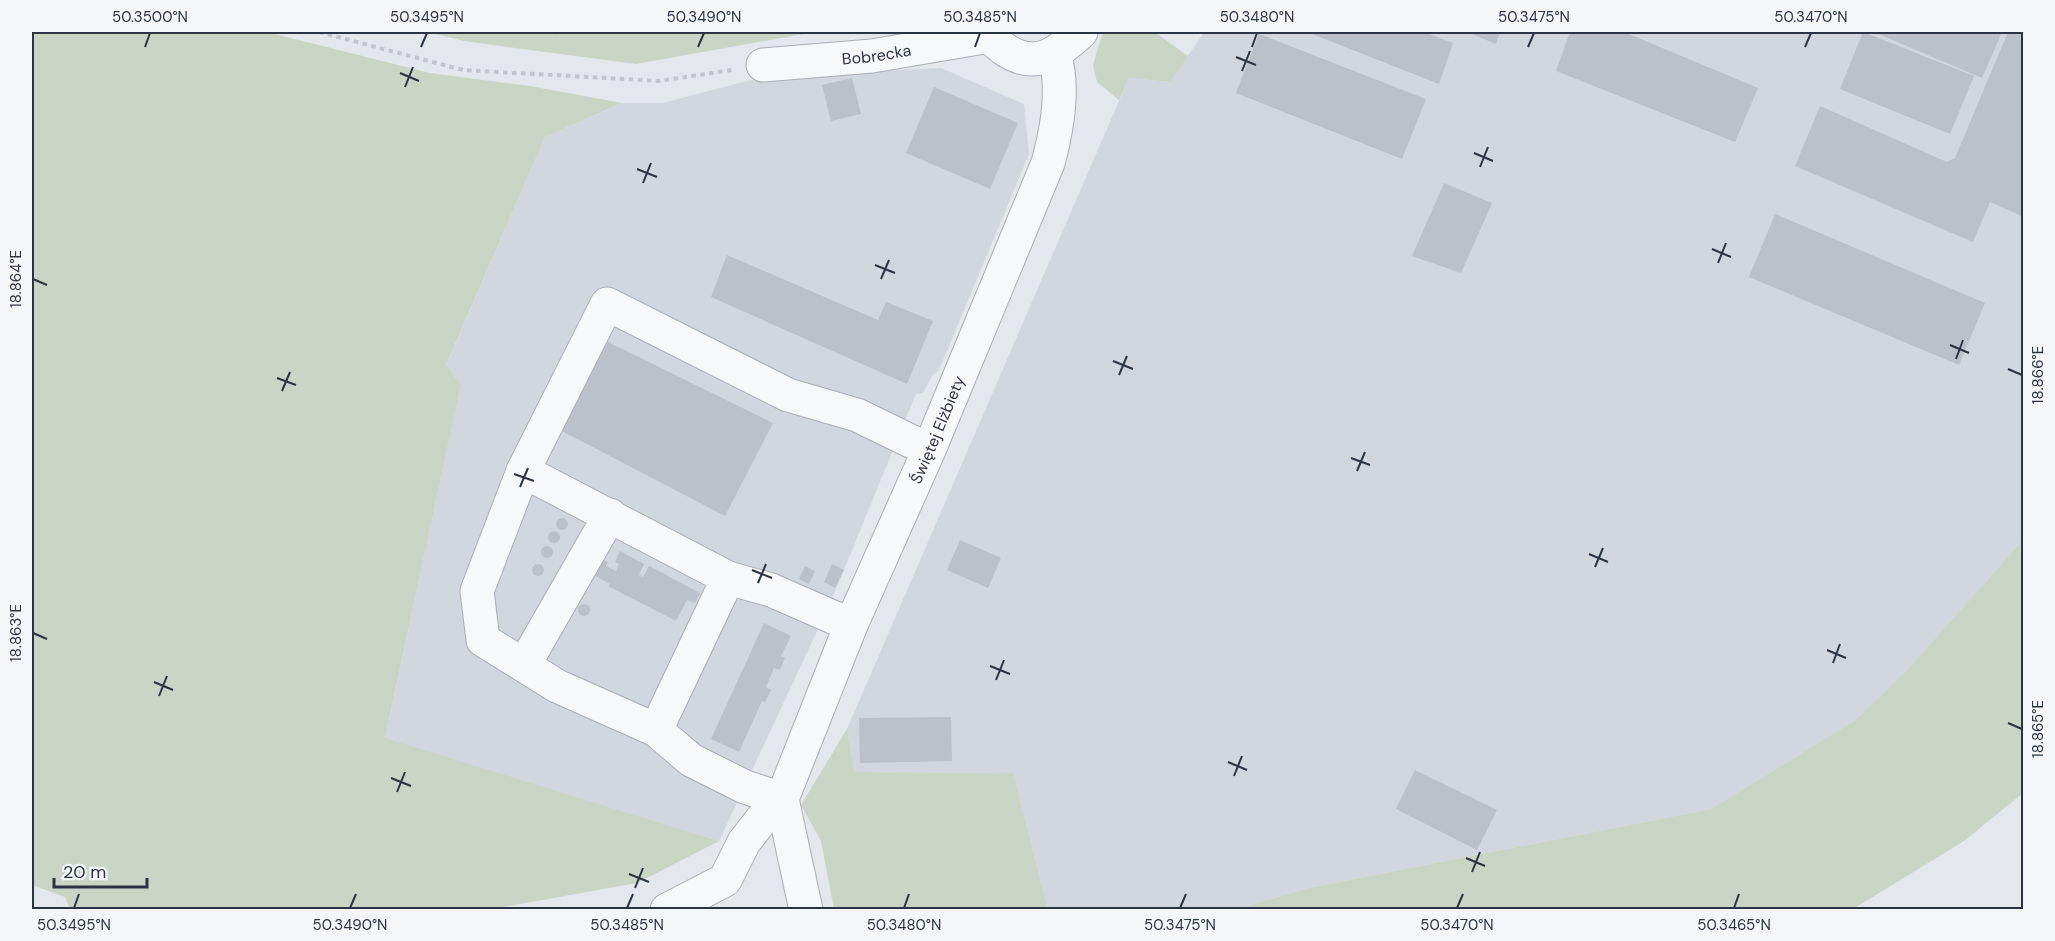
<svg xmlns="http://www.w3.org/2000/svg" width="2055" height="941" font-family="'DM Sans',sans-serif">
<rect width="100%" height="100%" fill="#e4e7ec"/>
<g fill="#d2d6de">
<path d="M1204,32H2023V540L1907,670L1854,721L1711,809L1309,888L1236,909H1048L1013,773L855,772L847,729L1129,78L1170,82Z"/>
<path d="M941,68L1024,104L1029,154L939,370L932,376L923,393L916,394L911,406L832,599L719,841L385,739L461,385L446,366L545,137L623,103H663L766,76Z"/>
</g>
<g fill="#c9d6c5">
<path d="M32,32H267L430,73L530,86L622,103L545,137L446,365L461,385L385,738L719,841L637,883L492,909H70L65,897L32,885Z"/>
<path d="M427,32H815L636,64L464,41Z"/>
<path d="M1103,32H1155L1188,56L1170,82L1129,78L1119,100L1097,82L1093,65Z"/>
<path d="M2023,540V793L1964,841L1853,909H1236L1309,888L1711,809L1854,721L1907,670Z"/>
<path d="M847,729L855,772L1013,773L1048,909H834L821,841L801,805Z"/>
</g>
<g fill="#bbc0ca">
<path d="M1307,32H1424L1453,43L1439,84Z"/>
<path d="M1467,32H1500L1496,44Z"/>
<path d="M1570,32H1624L1758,88L1735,142L1556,71Z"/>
<path d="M1863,32L1974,76L1950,134L1840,89Z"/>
<path d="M1874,32H2002L1982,78Z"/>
<path d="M2008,32H2024V217L1990,202L1973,242L1795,166L1820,106L1947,162L1955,158Z"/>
<path d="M1259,34L1426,99L1402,159L1236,93Z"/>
<path d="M852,78L861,114L831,121L822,85Z"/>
<path d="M934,87L1018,123L990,189L906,153Z"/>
<path d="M1444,183L1492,203L1461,273L1412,256Z"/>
<path d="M1775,214L1985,303L1959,365L1749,277Z"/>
<path d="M727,255L878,320L886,302L933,321L907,384L711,297Z"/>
<path d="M606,341L773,423L725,516L562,431Z"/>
<circle cx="562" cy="524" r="6"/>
<circle cx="554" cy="537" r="6"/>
<path d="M960,540L1001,558L988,588L947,570Z"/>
<circle cx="547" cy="552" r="6"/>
<path d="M581,547L608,562L606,566L616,571L619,564L615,562L620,551L644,564L639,575L643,577L649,566L700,593L695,603L687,600L676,621L608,586L610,584L592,574Z"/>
<circle cx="538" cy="570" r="6"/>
<path d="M832,564L844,570L835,588L824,582Z"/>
<path d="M805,566L815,571L809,584L799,579Z"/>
<circle cx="584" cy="610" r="6"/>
<path d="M764,623L791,636L781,656L785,658L780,670L774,668L766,687L771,690L765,702L762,701L739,752L711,739Z"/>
<path d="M951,717L952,761L860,763L859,718Z"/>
<path d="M1415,770L1497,810L1477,850L1396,809Z"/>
</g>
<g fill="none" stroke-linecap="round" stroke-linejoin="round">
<g stroke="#a9aeb7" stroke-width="35">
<g id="minor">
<path d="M988,32C991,39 998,44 1004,49C1036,71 1057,53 1081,32"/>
<path id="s1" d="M763,65L872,56L990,36"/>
<path d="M523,471L477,591L483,640L557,686L656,730L691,760L745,787L782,799"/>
<path d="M851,625L771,590L728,578L523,471L607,304L788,395L857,415L929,450"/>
<path d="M524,665L610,515"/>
<path d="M656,730L728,578"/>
<path d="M782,799L806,910"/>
<path id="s2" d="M667,910L725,880L744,842L762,819L782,799L851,625L929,450L1048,163C1057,130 1065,87 1054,53"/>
</g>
</g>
<g stroke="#c2c5cb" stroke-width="4" stroke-dasharray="4.5 4.5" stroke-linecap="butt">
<path d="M319,32L463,70L659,81L732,70"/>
<path d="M555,34L556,32"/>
</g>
<use href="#minor" stroke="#f7f8fa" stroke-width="33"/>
</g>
<path fill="none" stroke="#2b3445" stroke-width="2" d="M145,47L150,33M421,47L427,33M698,47L704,33M975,47L980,33M1252,47L1257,33M1528,47L1534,33M1805,47L1811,33M1236,57L1256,65M1242,71L1250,51M400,73L419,81M405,87L413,67M1474,153L1493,161M1480,167L1488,147M637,169L657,177M643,183L651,163M1712,249L1731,257M1718,263L1726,243M875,265L895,273M33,279L47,285M881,279L889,260M1950,345L1969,353M1956,359L1963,340M1113,361L1133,369M2008,369L2022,375M1119,375L1127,356M277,378L296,385M282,391L290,372M1351,458L1370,465M1357,471L1365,452M514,474L534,481M520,487L528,468M1589,554L1608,562M1595,567L1603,548M752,570L772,578M758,583L766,564M33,633L47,639M1827,650L1846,658M1833,663L1840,644M990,666L1010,674M996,680L1004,660M154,682L173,690M159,696L167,676M2008,723L2022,729M1228,762L1247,770M1234,776L1242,756M391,778L411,786M397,792L405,772M1466,858L1485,866M1472,872L1480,852M629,874L649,882M635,888L643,868M74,908L79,894M350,908L356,894M627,908L633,894M904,908L909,894M1180,908L1186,894M1457,908L1463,894M1734,908L1739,894"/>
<g text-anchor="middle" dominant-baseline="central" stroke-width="6" stroke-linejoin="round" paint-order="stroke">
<g font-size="16" fill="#2b3445" stroke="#f4f6f9">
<text stroke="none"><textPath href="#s1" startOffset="114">Bobrecka</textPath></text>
<text stroke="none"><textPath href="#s2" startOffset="566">Świętej Elżbiety</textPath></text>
</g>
</g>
<rect width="2055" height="941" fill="none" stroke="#f4f6f9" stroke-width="66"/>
<path d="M54 878v9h93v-9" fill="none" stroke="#2b3445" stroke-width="3"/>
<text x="63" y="878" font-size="18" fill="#2b3445" stroke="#f4f6f9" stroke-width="4.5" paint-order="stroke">20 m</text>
<rect x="33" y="33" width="1989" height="875" fill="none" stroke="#2b3445" stroke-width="2"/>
<g font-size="15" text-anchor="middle" fill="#2b3445">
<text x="150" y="22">50.3500°N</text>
<text x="427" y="22">50.3495°N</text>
<text x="704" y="22">50.3490°N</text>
<text x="980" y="22">50.3485°N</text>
<text x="1257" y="22">50.3480°N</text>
<text x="1534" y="22">50.3475°N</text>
<text x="1811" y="22">50.3470°N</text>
<text transform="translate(16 279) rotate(-90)" y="5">18.864°E</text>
<text transform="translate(2038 375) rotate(-90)" y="5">18.866°E</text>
<text transform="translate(16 633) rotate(-90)" y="5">18.863°E</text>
<text transform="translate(2038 729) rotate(-90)" y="5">18.865°E</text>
<text x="74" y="930">50.3495°N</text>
<text x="350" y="930">50.3490°N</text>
<text x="627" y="930">50.3485°N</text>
<text x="904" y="930">50.3480°N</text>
<text x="1180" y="930">50.3475°N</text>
<text x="1457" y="930">50.3470°N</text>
<text x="1734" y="930">50.3465°N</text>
</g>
</svg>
